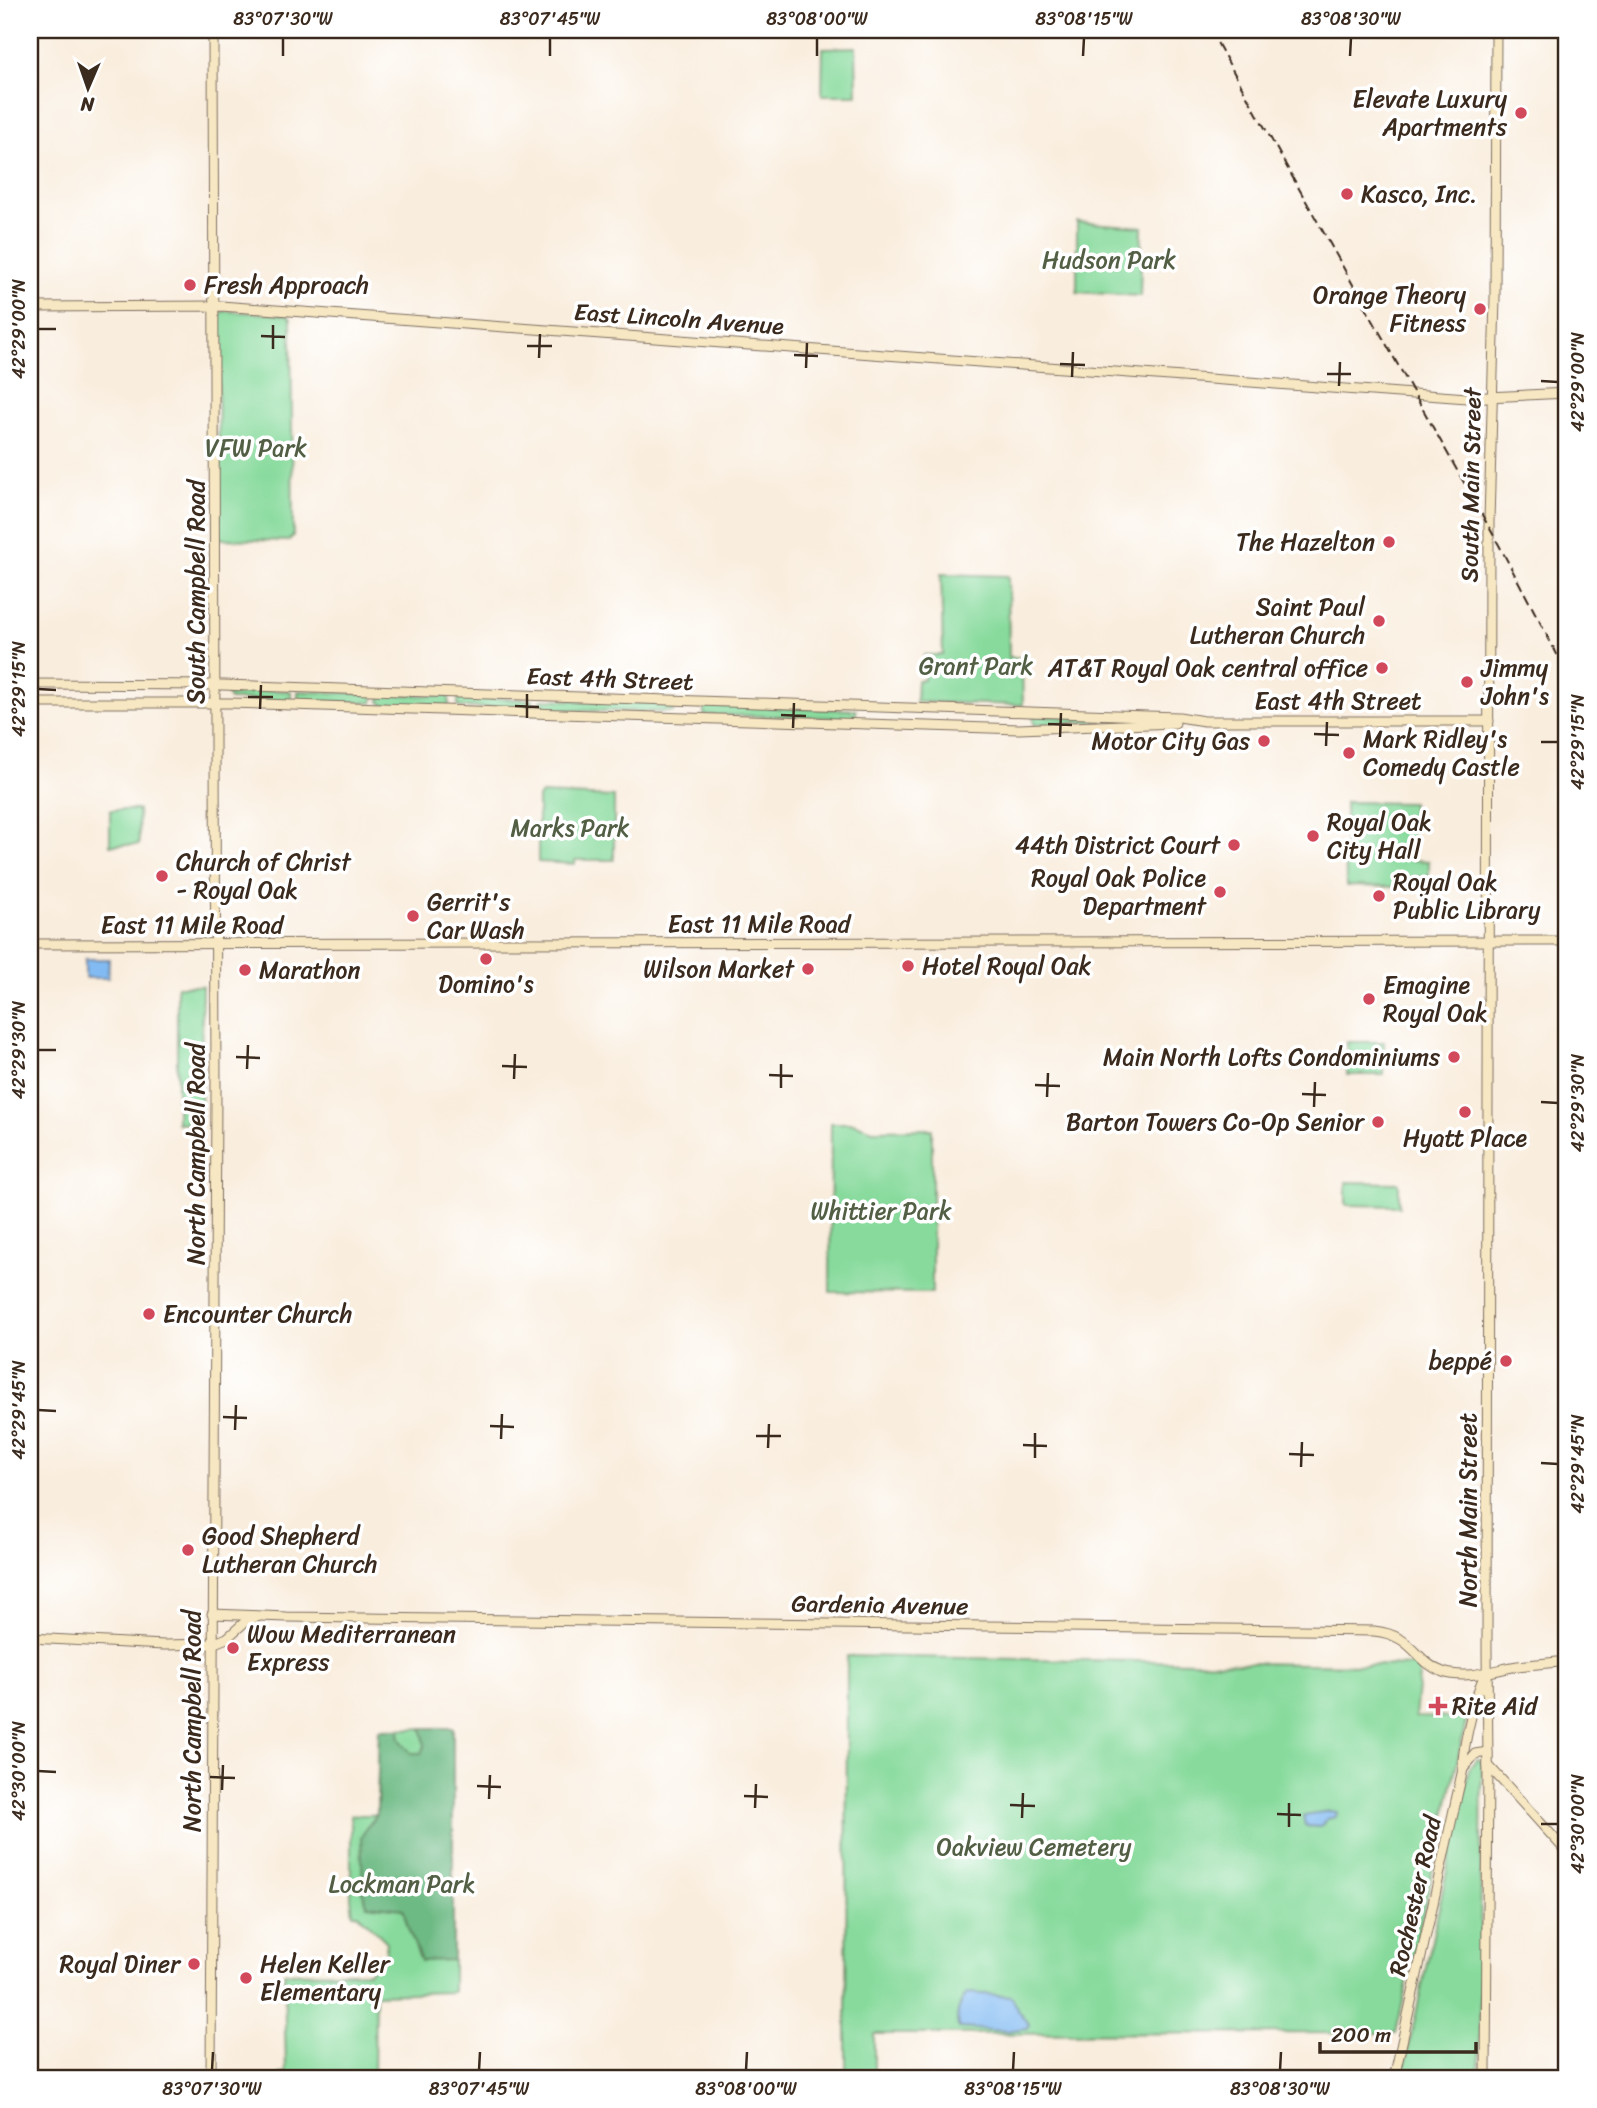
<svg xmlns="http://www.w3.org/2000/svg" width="1597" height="2108" font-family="Sriracha,sans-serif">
<rect width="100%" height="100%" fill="#fff"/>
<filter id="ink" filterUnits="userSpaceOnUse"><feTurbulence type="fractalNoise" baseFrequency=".0143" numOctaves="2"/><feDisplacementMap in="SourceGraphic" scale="14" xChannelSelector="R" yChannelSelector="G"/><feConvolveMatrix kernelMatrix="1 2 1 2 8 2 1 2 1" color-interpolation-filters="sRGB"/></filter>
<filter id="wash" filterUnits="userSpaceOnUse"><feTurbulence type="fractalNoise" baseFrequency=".00686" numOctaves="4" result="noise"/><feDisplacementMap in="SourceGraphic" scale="28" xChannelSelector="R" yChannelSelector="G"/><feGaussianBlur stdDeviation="1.57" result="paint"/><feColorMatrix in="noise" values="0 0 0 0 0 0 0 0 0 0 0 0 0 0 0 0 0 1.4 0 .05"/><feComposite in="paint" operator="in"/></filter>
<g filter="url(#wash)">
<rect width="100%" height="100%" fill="#f9eddd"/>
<g fill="#87da9c" stroke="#61825d" stroke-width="2">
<path d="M856,47L857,95H822L823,48Z"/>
<path d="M1077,222L1142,227L1140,296L1077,292Z"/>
<path d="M226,311L287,315L291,319L293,536L288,541L222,539L219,536L218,317L222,312Z"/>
<path d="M941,574L1008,576L1009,657L1022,658L1023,705L916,702L917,680H924V655H943Z"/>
<path d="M230,689L291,691V700H230L227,695Z"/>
<path d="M298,691L373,694V703L298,701Z"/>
<path d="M381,694L449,696V706L383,705L380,702Z"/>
<path d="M458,697L533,700V709L458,707Z"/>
<path d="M542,699L673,703V712L542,710L539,707Z"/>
<path d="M704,705L856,710V718L704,715Z"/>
<path d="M1033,715L1111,719L1108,721L1034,725Z"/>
<path d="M541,794L614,797V860H575V864L538,862V798Z"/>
<path d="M1345,802L1412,803V860L1429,861V877H1412L1400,887L1346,886Z"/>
<path d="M110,810H138L139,845H110Z"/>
<path d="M177,986H202L201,1122L177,1123Z"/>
<rect x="1347" y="1042" width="37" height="33"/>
<path d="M831,1123H853L873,1130L932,1129V1293L830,1292Z"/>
<path d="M1346,1182L1399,1183V1206L1346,1205Z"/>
<path d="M847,1656L1420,1666L1415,1717L1467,1718L1396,2033L874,2034V2078H846Z"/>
<path d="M453,1728V1992L375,1994L374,2078H280V2074L286,2073L284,1973L368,1972L385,1958L387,1942L358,1914H353L351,1898V1815H377L379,1729Z"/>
<path d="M1477,1758L1482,1762L1479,2078H1402L1469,1769Z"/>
</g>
<path fill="#6dba84" stroke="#547251" stroke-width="2" d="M422,1728H453V1960L421,1961L408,1928L403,1909L367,1905L363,1891L361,1838L366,1828L377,1815L379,1729H399L400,1739L411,1753H421L425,1747Z"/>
<g fill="#82bbf3" stroke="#5e7288" stroke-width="2">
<path d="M85,959H109L108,978H85Z"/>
<path d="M1329,1811L1337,1812L1336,1817L1327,1819L1320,1827L1305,1826L1303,1816C1309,1813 1322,1813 1329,1811Z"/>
<path d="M968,1993L1012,1996L1018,2011L1029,2024L1027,2028L1007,2031L959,2028C954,2019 960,2000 968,1993Z"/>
</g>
</g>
<g filter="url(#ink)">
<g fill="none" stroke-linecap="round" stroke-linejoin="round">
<g stroke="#7e6e61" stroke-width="11">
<g id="secondary">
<path d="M30,307L221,306L1467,398L1567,393"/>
<path d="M30,684L223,685L1116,715L1179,717L1204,721H1489"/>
<path d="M30,703H230L1019,729L1175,723"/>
<path d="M30,944L1567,941"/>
<path d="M212,1614L286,1617L1374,1631C1414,1635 1415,1662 1443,1672C1467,1680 1494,1670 1518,1666C1534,1664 1551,1663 1567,1661"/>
<path d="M30,1638L164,1645L212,1644L227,1638L246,1621L257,1617"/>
<path d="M1488,1765L1567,1852"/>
<path d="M1488,1767L1487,1649L1489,522L1495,298L1496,30"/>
<path d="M1463,1768C1462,1748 1476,1690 1486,1673"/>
<path d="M211,2078L216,1092L213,30"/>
<path d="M1394,2078L1463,1769L1475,1754L1488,1752V1758"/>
<path d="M1486,2078L1488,1761"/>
</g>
</g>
<use href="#secondary" stroke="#f7e8c3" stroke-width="9"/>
<path stroke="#3b2a1e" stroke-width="2" stroke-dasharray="10 5" stroke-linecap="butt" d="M1210,30L1499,545L1567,673"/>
</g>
</g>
<path fill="none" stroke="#3b2a1e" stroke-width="2.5" d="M283,56V38M550,56V38M817,56V38M1083,56L1084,38M1350,56L1351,38M38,329H56M261,336L285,337M527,346H552M273,349V325M794,355L818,356M539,358L540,334M1060,364L1085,365M806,368L807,343M1327,374H1351M1072,377L1073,352M1541,381L1558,382M1339,386L1340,362M38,689L56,690M248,697H273M515,706L539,707M260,709L261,685M781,715L806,716M527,718V694M1048,724L1072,725M793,728L794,703M1314,734L1339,735M1060,737L1061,713M1541,742H1558M1326,746L1327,722M38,1050H56M236,1057L260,1058M502,1066L527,1067M247,1069L248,1045M769,1075L793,1076M514,1079L515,1054M1035,1085L1060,1086M781,1088V1064M1302,1094L1326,1095M1047,1097L1048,1073M1541,1102L1558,1103M1314,1107L1315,1082M38,1410L56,1411M223,1417L247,1418M490,1426L514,1427M235,1430L236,1405M756,1436H781M501,1439L502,1414M1023,1445L1047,1446M768,1448L769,1424M1289,1454L1314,1455M1035,1458V1433M1541,1463L1558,1464M1301,1467L1302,1442M38,1771L56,1772M210,1777L235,1778M477,1786L501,1787M222,1790L223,1765M744,1796L768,1797M489,1799L490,1775M1010,1805L1035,1806M755,1808L756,1784M1277,1814L1301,1815M1022,1818L1023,1793M1541,1824H1558M1289,1827V1803M212,2070L213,2052M479,2070L480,2052M746,2070L747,2052M1013,2070L1014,2052M1280,2070L1281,2052"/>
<g fill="#d1495b" stroke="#fff" stroke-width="2.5">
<circle cx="1521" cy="113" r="7"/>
<circle cx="1347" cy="194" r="7"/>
<circle cx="190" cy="285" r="7"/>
<circle cx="1480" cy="309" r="7"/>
<circle cx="1389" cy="542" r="7"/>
<circle cx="1379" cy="621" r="7"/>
<circle cx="1382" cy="668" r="7"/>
<circle cx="1467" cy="682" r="7"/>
<circle cx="1264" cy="741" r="7"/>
<circle cx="1349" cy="753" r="7"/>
<circle cx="1313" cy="836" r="7"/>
<circle cx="1234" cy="845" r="7"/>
<circle cx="162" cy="876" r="7"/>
<circle cx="1220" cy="892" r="7"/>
<circle cx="1379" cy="896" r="7"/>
<circle cx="413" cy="916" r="7"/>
<circle cx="486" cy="959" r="7"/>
<circle cx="908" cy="966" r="7"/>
<circle cx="808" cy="969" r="7"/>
<circle cx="245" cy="970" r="7"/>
<circle cx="1369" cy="999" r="7"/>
<circle cx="1454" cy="1057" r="7"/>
<circle cx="1465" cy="1112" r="7"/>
<circle cx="1378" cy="1122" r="7"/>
<circle cx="149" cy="1314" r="7"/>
<circle cx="1506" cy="1361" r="7"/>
<circle cx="188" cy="1550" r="7"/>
<circle cx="233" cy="1648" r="7"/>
<path d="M1434.5 1695.5h7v7h7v7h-7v7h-7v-7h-7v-7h7z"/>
<circle cx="194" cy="1964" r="7"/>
<circle cx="246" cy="1978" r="7"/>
</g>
<g text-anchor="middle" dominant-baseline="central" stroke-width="7" stroke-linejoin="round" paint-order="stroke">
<g font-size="24" fill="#3b2a1e" stroke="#fff" text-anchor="start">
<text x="1507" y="99" text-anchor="end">Elevate Luxury<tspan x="1507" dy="28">Apartments</tspan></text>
<text x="1361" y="194">Kasco, Inc.</text>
<text x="204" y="285">Fresh Approach</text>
<text x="1466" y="295" text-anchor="end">Orange Theory<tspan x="1466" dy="28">Fitness</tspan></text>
<text x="1375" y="542" text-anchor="end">The Hazelton</text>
<text x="1365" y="607" text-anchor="end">Saint Paul<tspan x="1365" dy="28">Lutheran Church</tspan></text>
<text x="1368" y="668" text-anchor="end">AT&amp;T Royal Oak central office</text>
<text x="1481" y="668">Jimmy<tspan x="1481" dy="28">John's</tspan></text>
<text x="1363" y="739">Mark Ridley's<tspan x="1363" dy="28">Comedy Castle</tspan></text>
<text x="1250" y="741" text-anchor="end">Motor City Gas</text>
<text x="1327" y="822">Royal Oak<tspan x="1327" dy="28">City Hall</tspan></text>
<text x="1220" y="845" text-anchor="end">44th District Court</text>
<text x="176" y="862">Church of Christ<tspan x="176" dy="28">- Royal Oak</tspan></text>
<text x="1206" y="878" text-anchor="end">Royal Oak Police<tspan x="1206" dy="28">Department</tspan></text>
<text x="1393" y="882">Royal Oak<tspan x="1393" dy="28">Public Library</tspan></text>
<text x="427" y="902">Gerrit's<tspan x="427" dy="28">Car Wash</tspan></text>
<text x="922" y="966">Hotel Royal Oak</text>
<text x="794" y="969" text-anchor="end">Wilson Market</text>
<text x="259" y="970">Marathon</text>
<text x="486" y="984" text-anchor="middle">Domino's</text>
<text x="1383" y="985">Emagine<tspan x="1383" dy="28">Royal Oak</tspan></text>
<text x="1440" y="1057" text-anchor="end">Main North Lofts Condominiums</text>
<text x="1364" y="1122" text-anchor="end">Barton Towers Co-Op Senior</text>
<text x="1465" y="1138" text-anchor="middle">Hyatt Place</text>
<text x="163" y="1314">Encounter Church</text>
<text x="1492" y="1361" text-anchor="end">beppé</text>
<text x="202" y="1536">Good Shepherd<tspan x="202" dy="28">Lutheran Church</tspan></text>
<text x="247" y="1634">Wow Mediterranean<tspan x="247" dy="28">Express</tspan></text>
<text x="1452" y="1706">Rite Aid</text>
<text x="180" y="1964" text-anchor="end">Royal Diner</text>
<text x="260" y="1964">Helen Keller<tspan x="260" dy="28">Elementary</tspan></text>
</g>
<g font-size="24" fill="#525f44" stroke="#fff">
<text x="1109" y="260">Hudson Park</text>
<text x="256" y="448">VFW Park</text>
<text x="976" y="666">Grant Park</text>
<text x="570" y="828">Marks Park</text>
<text x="881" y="1211">Whittier Park</text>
<text x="1034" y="1847">Oakview Cemetery</text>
<text x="402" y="1884">Lockman Park</text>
</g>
<g font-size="24" fill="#3b2a1e" stroke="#fff">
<text transform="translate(679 319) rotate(4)">East Lincoln Avenue</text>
<text transform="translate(1471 485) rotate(-89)">South Main Street</text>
<text transform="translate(196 592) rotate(-90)">South Campbell Road</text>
<text transform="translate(610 679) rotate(2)">East 4th Street</text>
<text x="1338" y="701">East 4th Street</text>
<text x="759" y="924">East 11 Mile Road</text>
<text x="192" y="925">East 11 Mile Road</text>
<text transform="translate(196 1154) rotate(-90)">North Campbell Road</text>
<text transform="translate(1468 1510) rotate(-90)">North Main Street</text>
<text transform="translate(880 1605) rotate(1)">Gardenia Avenue</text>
<text transform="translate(192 1721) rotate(-90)">North Campbell Road</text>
<text transform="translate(1415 1896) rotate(-77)">Rochester Road</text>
</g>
</g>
<rect width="1597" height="2108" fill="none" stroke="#fff" stroke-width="77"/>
<g transform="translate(88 88) rotate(182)" stroke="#ffffff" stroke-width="5" paint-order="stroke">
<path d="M0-5L12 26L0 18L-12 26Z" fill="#3b2a1e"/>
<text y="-10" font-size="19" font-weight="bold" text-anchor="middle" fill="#3b2a1e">N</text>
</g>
<path d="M1320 2042v10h156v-10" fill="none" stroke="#3b2a1e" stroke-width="3.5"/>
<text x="1331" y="2042" font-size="21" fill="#3b2a1e" stroke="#ffffff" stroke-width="5" paint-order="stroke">200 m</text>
<rect x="38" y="38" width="1520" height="2032" fill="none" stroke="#3b2a1e" stroke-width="2.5"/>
<g font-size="18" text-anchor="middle" fill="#3b2a1e">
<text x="283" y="25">83°07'30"W</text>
<text x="550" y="25">83°07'45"W</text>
<text x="817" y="25">83°08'00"W</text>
<text x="1084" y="25">83°08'15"W</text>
<text x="1351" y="25">83°08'30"W</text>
<text transform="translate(19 329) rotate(-90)" y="6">42°29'00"N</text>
<text transform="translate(1578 382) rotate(-90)" y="6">42°29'00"N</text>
<text transform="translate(19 689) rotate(-90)" y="6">42°29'15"N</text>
<text transform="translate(1578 742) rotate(-90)" y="6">42°29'15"N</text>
<text transform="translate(19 1050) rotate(-90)" y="6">42°29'30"N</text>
<text transform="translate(1578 1103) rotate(-90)" y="6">42°29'30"N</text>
<text transform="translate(19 1410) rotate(-90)" y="6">42°29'45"N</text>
<text transform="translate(1578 1464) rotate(-90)" y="6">42°29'45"N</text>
<text transform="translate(19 1771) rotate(-90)" y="6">42°30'00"N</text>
<text transform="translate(1578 1824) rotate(-90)" y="6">42°30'00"N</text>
<text x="212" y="2095">83°07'30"W</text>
<text x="479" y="2095">83°07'45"W</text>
<text x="746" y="2095">83°08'00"W</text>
<text x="1013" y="2095">83°08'15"W</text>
<text x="1280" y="2095">83°08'30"W</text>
</g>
</svg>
